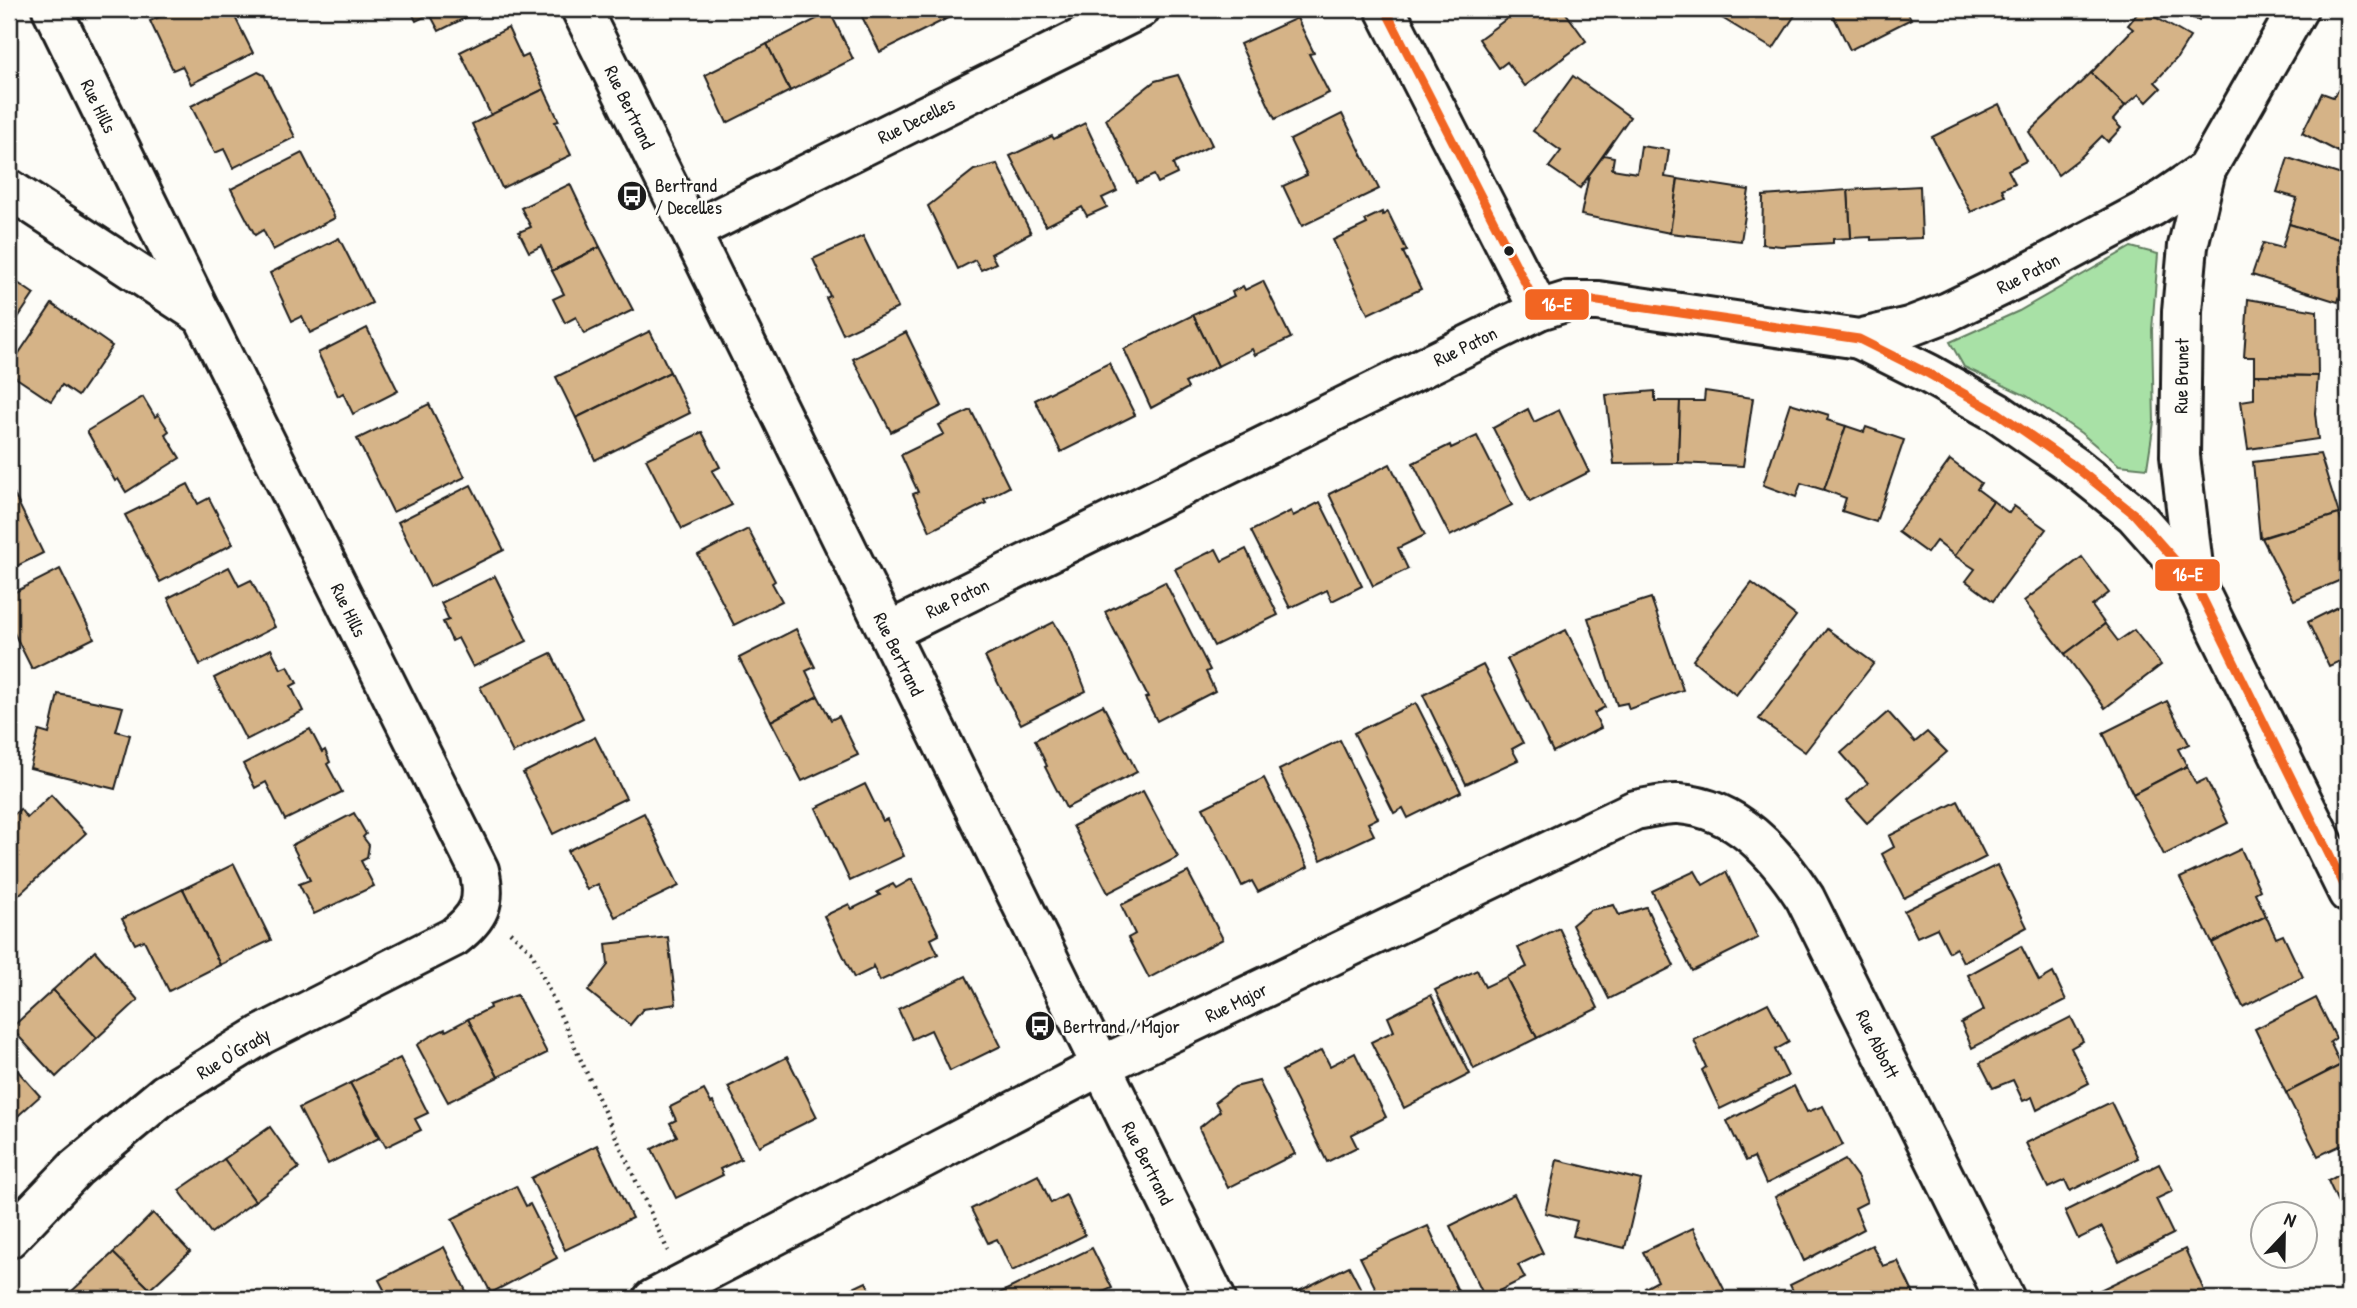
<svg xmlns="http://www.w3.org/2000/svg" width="2357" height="1308" font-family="'Patrick Hand',sans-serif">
<rect width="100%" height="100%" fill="#fdfcf7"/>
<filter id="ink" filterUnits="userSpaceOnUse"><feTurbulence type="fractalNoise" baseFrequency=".0143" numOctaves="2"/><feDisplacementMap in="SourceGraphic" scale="14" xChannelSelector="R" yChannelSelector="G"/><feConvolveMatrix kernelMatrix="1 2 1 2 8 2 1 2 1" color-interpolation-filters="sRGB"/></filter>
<g filter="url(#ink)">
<path fill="#a8e1a6" stroke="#627e61" stroke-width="2" d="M2131,247L2158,254L2152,330L2154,422L2147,468L2119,465L2081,433L2027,396L1964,367L1950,342L2019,311Z"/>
<g fill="#d5b387" stroke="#1c1c1c" stroke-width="2">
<path d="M177,9H231L253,53L191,84L182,66L173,70L150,21Z"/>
<path d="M410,9H483L439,31L430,14L416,21Z"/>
<path d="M858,9H938L944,20L880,52Z"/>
<path d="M938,9H966L944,20Z"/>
<path d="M1520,9H1563L1586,41L1525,86L1507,62L1499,68L1479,39Z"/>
<path d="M1721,9H1799L1773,49L1717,15Z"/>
<path d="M1830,9H1906L1911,19L1850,50Z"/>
<path d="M2141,9L2190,37L2177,58L2155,82L2161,88L2147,102L2139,94L2125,106L2091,73L2133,29L2128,25Z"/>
<path d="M2177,9H2206L2199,21Z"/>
<path d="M830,12L853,59L790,91L767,44Z"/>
<path d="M1297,18L1314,53L1309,54L1329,93L1275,119L1240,44Z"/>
<path d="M508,28L522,58L528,55L544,89L491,115L460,52Z"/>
<path d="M767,44L790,91L727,123L705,75Z"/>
<path d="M258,72L264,75L295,137L233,168L224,149L215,153L191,106Z"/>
<path d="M2091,73L2125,106L2113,120L2121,128L2108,142L2102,136L2080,158L2058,175L2029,132Z"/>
<path d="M1178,75L1212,145L1173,164L1177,174L1158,183L1154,175L1137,183L1106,119L1155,81Z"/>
<path d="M1573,76L1630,117L1580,188L1549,167L1561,151L1533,131Z"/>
<path d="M2346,77L2348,79V157L2302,133L2322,93L2333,97Z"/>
<path d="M544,89L559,121L555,122L571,155L502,188L472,124Z"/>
<path d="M1999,104L2026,161L2008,170L2015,183L2002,189L2005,196L1971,212L1932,137Z"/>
<path d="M1342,114L1379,189L1302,226L1283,186L1307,175L1290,140Z"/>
<path d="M1085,123L1117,191L1102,198L1107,207L1087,216L1082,207L1046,226L1010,156L1052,136L1054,139Z"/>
<path d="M1641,146L1669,150L1665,177L1678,179L1670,233L1581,215L1589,175L1604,155L1614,157L1612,169L1637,173Z"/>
<path d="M302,153L335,218L273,250L263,230L255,235L231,189Z"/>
<path d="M2288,158L2348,177V242L2289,224L2297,198L2277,192Z"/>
<path d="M997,164L1031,233L991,254L996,263L981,270L975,260L958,269L928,206L974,170Z"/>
<path d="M1678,179L1749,190L1741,241L1670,233Z"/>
<path d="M570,184L600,247L552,271L541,246L529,252L519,232L531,227L521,208Z"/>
<path d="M1920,186L1922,238L1871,240V237L1851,238L1848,190Z"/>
<path d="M1848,190L1851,238L1833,239V243L1781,246L1762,244L1763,196Z"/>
<path d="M1382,212L1383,215L1388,212L1407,251L1403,252L1421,289L1368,314L1333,240L1367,224L1365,220Z"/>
<path d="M2289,224L2348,242L2342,263L2348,265V270L2338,302L2252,275L2263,243L2282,248Z"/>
<path d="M863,236L898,308L843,334L826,298L830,296L813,259Z"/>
<path d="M339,238L372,303L310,333L302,316L292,321L270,273Z"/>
<path d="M600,247L633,310L584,334L576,317L565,323L553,299L564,294L552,271Z"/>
<path d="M9,277L34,294L9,331Z"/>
<path d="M1263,281L1291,338L1255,355L1252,349L1218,366L1193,315L1234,296L1232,292L1243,286L1245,290Z"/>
<path d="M2248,299L2317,311L2318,376L2254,375V357H2244Z"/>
<path d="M52,304L112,346L78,396L62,385L51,401L9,373V368Z"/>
<path d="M1193,315L1218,366L1185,383L1188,388L1151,408L1124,349Z"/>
<path d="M367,328L398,391L353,414L343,393L338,396L318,353Z"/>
<path d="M650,331L670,372L576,418L556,377Z"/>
<path d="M906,332L942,406L891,432L853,359Z"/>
<path d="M1109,363L1135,415L1061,452L1035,400Z"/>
<path d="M670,372L690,413L595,460L576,418Z"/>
<path d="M2254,375L2318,376L2315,413L2318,439L2248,449L2241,401L2254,399Z"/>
<path d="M1655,391V401H1680L1678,463L1614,464L1606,395Z"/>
<path d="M1705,391L1753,398L1743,466L1678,463L1680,401H1704Z"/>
<path d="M143,397L155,417L158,414L169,431L165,434L180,458L126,492L118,479L115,481L87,431Z"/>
<path d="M1790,403L1829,415L1827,420L1846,426L1824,490L1801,483L1796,497L1763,485Z"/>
<path d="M429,404L465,477L393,512L357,439Z"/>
<path d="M1528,409L1534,422L1559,410L1589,472L1530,502L1493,428Z"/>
<path d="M971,410L1009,487L984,500L986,503L930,531L913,494L918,492L901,455L944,434L939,425Z"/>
<path d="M1846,426L1864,432L1866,427L1904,440L1876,522L1842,511L1846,498L1824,490Z"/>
<path d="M702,432L720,467L712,471L732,505L682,529L646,459Z"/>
<path d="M1477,436L1512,505L1450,536L1413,463L1450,445L1451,448Z"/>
<path d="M2320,454L2339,514L2260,538L2253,462Z"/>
<path d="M1950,460L1981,483L1977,489L1993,501L1955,556L1936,541L1927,553L1898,532Z"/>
<path d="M1390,464L1425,535L1398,548L1408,569L1373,586L1329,494Z"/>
<path d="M188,484L198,504L209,498L233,544L160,582L125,515Z"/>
<path d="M471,485L504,550L430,587L398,522Z"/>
<path d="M12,490L43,553L9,570V491Z"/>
<path d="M1993,501L2009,513L2014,506L2046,529L1993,601L1966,581L1975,569L1955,556Z"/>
<path d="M1320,502L1362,586L1332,601L1327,590L1290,608L1251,531L1291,511L1293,516Z"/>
<path d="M2339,514L2348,536V577L2294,600L2262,538Z"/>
<path d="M748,529L775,581L772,583L782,601L734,625L698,555Z"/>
<path d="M1216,549L1222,561L1246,549L1278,615L1214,646L1175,569Z"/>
<path d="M2082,557L2109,593L2092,606L2105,624L2065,654L2024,601Z"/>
<path d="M229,567L239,586L251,580L275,627L200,665L168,598Z"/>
<path d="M60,569L94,638L32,669L9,623V595Z"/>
<path d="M495,576L527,641L473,667L458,638L452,641L443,622L449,620L441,603Z"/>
<path d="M1165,582L1210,670L1206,672L1215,691L1157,721L1145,698L1148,697L1105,612Z"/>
<path d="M1752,583L1796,616L1736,695L1693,660Z"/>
<path d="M1651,598L1683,690L1629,709L1627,703L1617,705L1588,618Z"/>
<path d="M2348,602V678L2340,661L2329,666L2308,622Z"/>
<path d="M1054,622L1070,650L1086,691L1021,724L999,685L985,657Z"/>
<path d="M2105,624L2118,641L2134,630L2161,665L2105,708L2065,654Z"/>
<path d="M796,629L815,667L806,671L818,696L771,721L739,658Z"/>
<path d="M1827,629L1874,663L1805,752L1759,719Z"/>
<path d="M1566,630L1605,707L1594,713L1601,728L1553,752L1507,659Z"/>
<path d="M271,649L281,669L288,666L297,683L291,686L303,711L246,740L214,678Z"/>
<path d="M551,653L583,718L513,753L480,687Z"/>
<path d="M1483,665L1523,743L1512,749L1518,760L1466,784L1423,695Z"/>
<path d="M58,694L123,707L116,731L130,735L115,789L30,768L39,731L49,734Z"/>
<path d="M818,696L831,720L839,716L858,755L802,781L771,721Z"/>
<path d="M2167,701L2189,744L2178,749L2187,766L2133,794L2103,733Z"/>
<path d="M1416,703L1461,792L1408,818L1403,808L1394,813L1354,733Z"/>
<path d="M1103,705L1137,772L1066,808L1045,767L1047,766L1035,740Z"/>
<path d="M1888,712L1915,742L1927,732L1947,752L1867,823L1847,801L1868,783L1841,753Z"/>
<path d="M310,729L322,752L325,750L330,762L327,764L342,792L285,820L266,782L255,788L243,764Z"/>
<path d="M595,737L626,798L553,834L523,773Z"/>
<path d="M1340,740L1378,818L1368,823L1374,835L1321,860L1279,770Z"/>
<path d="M2187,766L2196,784L2206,779L2228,823L2164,855L2133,794Z"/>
<path d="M1264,778L1308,867L1258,892L1252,881L1242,886L1203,808Z"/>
<path d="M865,784L883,821L887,819L904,856L850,881L816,808Z"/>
<path d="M1143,791L1178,857L1108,893L1073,826Z"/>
<path d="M51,795L86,833L9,904V819L20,809L27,818Z"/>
<path d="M1958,801L1986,857L1904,898L1882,854L1894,847L1889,836Z"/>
<path d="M354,813L366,834L363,837L369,845L367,858L361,861L374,886L314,914L299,884L310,880L292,845Z"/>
<path d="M644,813L679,886L615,917L598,884L587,890L567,851Z"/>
<path d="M2241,849L2260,890L2255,893L2266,916L2212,943L2180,878Z"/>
<path d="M234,864L271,940L220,965L183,889Z"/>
<path d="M1997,865L2027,927L1963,962L1956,948L1949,952L1937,928L1917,937L1904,911Z"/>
<path d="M1695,871L1703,885L1726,872L1758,938L1692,971L1652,891Z"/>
<path d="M1188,872L1223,939L1149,978L1128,938L1135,934L1121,905Z"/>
<path d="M912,879L939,935L931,939L938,954L880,981L873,966L872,969L854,978L824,916L849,904L852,909L880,895L877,892L893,884L896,888Z"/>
<path d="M183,889L220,965L169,991L144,940L135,944L122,919Z"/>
<path d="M1614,905L1619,915L1646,907L1674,966L1609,999L1572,925L1590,910Z"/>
<path d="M2266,916L2276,938L2283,935L2303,977L2243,1007L2212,943Z"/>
<path d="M1559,928L1598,1008L1537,1038L1506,977L1527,967L1518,948Z"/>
<path d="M668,937L676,1004L643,1009L630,1025L588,991L608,965L606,944Z"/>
<path d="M2021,946L2039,981L2053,973L2066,1000L1972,1048L1961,1023L1984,1010L1968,975Z"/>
<path d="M95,951L138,1000L97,1038L53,990Z"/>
<path d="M1477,970L1485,987L1506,977L1537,1038L1474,1069L1435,990Z"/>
<path d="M966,976L1001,1046L950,1071L931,1030L912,1039L898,1009Z"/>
<path d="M53,990L97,1038L56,1077L11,1028Z"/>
<path d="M517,995L547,1053L498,1077L468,1019L490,1008L489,1005Z"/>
<path d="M1431,995L1470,1074L1404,1108L1371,1042L1394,1031L1388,1017Z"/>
<path d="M2316,998L2336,1038L2330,1042L2341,1065L2286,1093L2255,1029Z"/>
<path d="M1768,1003L1789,1042L1775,1050L1788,1076L1720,1109L1702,1070L1706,1067L1694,1040Z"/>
<path d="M2071,1017L2083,1041L2071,1048L2089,1083L2037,1110L2032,1097L2023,1101L2013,1080L1993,1088L1980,1063Z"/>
<path d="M468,1019L498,1077L448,1102L417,1045L429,1037L445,1029L446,1031Z"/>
<path d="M1322,1050L1330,1066L1355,1053L1386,1117L1351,1135L1357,1147L1327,1162L1282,1071Z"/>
<path d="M787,1057L817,1117L759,1146L728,1087Z"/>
<path d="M400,1058L428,1113L415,1119L421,1130L386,1147L350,1083Z"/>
<path d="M9,1061L40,1096L10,1123L15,1129L9,1135Z"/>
<path d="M2341,1065L2348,1079V1142L2318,1156L2286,1093Z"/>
<path d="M1259,1081L1295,1154L1228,1188L1199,1128L1220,1111L1215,1102L1235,1087Z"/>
<path d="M350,1083L379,1138L328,1164L299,1108Z"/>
<path d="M1794,1086L1807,1112L1823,1106L1843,1145L1766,1184L1754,1157L1746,1161L1727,1121Z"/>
<path d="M704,1090L711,1103L713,1102L741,1159L720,1169L723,1175L676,1198L652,1149L677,1136L670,1123L676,1120L670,1107Z"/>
<path d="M2111,1102L2138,1158L2070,1191L2065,1180L2048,1188L2026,1143Z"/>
<path d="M270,1127L299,1168L255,1201L224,1159Z"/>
<path d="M597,1145L632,1218L565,1250L531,1178Z"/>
<path d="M224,1159L255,1201L211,1233L179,1190Z"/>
<path d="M1557,1160L1641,1180L1625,1248L1573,1236L1577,1221L1545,1213Z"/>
<path d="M1845,1160L1858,1178L1867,1202L1855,1208L1864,1229L1804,1261L1775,1197Z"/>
<path d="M2159,1164L2173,1191L2156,1199L2173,1234L2119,1261L2102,1227L2078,1239L2065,1211Z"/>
<path d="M2348,1170V1224L2328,1181Z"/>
<path d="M1038,1175L1051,1203L1066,1195L1085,1235L1012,1271L997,1239L988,1243L971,1209Z"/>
<path d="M516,1186L526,1206L530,1204L557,1258L491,1293L452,1219Z"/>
<path d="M1514,1194L1543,1253L1518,1265L1525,1278L1485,1298L1450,1226Z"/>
<path d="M153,1213L190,1252L150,1289L113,1253Z"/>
<path d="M1428,1226L1458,1291L1441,1299H1381L1360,1257Z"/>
<path d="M1693,1228L1729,1299H1651L1645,1288L1658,1281L1643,1252Z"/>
<path d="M1872,1245L1883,1266L1898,1261L1916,1299H1797L1790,1285Z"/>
<path d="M444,1247L470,1299H389L379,1280Z"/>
<path d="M1092,1248L1112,1288L1094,1296L1095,1299H1004L1000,1293Z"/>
<path d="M2185,1249L2208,1299H2105L2100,1290Z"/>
<path d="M113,1253L150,1289L140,1299H80L72,1291Z"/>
<path d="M1349,1266L1366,1299H1283Z"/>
<path d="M866,1282L875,1299H830Z"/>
</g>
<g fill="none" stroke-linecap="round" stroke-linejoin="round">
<g stroke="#1c1c1c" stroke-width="44">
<g id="street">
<path d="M52,9L202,315"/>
<path d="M581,9C795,438 1001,871 1216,1299"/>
<path d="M1385,9L1539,310"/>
<path d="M9,189L203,316L479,870C487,903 479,917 454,937L261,1035L165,1094L76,1168L9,1238"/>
<path d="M692,231L1140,9"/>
<path d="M1859,339L1929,374L1998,413L2073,465L2134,514L2195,583L2348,893"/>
<path d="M2195,583L2180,456L2182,311L2188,246L2206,170"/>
<path d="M888,632L1539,310L1568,301H1598L1859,339L1909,327L1948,312L2032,271L2152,207L2206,170L2298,9"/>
<path d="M653,1299L1099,1067L1635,810C1649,808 1665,803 1679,804C1736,808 1776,853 1805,898L2005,1299"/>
</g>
</g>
<path stroke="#1c1c1c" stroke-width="4.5" stroke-dasharray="2 5" stroke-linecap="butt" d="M510,932L531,951L668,1251"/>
<use href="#street" stroke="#fdfcf7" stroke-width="38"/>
<g stroke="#fdfcf7" stroke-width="14">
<path id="bus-1" d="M1385,9L1539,310L1568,301H1598L1859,339L1929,374L1998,413L2073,465L2134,514L2195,583L2348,893"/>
</g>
<use href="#bus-1" stroke="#f26522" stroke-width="9"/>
</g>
</g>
<defs>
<g id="bus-disc" transform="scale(1.575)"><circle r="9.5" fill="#1c1c1c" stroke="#fdfcf7"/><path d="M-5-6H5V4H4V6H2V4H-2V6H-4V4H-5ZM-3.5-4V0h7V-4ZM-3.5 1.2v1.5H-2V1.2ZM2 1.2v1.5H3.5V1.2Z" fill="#fff"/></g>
</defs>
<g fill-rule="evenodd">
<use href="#bus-disc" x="632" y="196"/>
<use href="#bus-disc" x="1040" y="1026"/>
</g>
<circle fill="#1c1c1c" stroke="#fdfcf7" stroke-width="2.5" cx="1509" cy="251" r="6"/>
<g text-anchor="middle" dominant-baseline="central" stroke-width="5" stroke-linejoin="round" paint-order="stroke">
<g font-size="19" fill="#1c1c1c" stroke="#fdfcf7">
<text transform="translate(99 106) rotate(64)">Rue Hills</text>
<text transform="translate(630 107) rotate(64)">Rue Bertrand</text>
<text transform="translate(916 120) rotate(-26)">Rue Decelles</text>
<text transform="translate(2028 273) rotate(-27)">Rue Paton</text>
<text transform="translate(1465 346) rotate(-26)">Rue Paton</text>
<text transform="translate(2181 376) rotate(-89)">Rue Brunet</text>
<text transform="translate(957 598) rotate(-26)">Rue Paton</text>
<text transform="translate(349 610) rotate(64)">Rue Hills</text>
<text transform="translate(899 654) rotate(64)">Rue Bertrand</text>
<text transform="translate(1236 1002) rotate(-26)">Rue Major</text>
<text transform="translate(1878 1044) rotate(64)">Rue Abbott</text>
<text transform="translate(233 1053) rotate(-31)">Rue O'Grady</text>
<text transform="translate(1148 1163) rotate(63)">Rue Bertrand</text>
</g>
<g font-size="19" fill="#1c1c1c" stroke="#fdfcf7" text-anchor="start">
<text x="655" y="185">Bertrand<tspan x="655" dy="22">/ Decelles</tspan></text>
<text x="1063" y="1026">Bertrand / Major</text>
</g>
</g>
<g stroke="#fdfcf7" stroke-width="2.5">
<rect x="1524" y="288" width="66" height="33" rx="7" fill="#f26522"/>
<rect x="2154" y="558" width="67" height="34" rx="7" fill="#f26522"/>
</g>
<g font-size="19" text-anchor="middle" font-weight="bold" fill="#fff">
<text x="1557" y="311">16-E</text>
<text x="2188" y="581">16-E</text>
</g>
<rect width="2357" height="1308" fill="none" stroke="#fdfcf7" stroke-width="35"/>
<rect x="18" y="18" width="2322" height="1273" fill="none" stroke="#1c1c1c" stroke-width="2.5" filter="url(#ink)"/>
<g transform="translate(2284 1235) rotate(22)"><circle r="33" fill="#fdfcf7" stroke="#a3a29f" stroke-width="2"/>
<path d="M0-5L12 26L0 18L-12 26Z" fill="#1c1c1c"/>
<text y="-10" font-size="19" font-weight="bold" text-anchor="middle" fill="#1c1c1c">N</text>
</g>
</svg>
